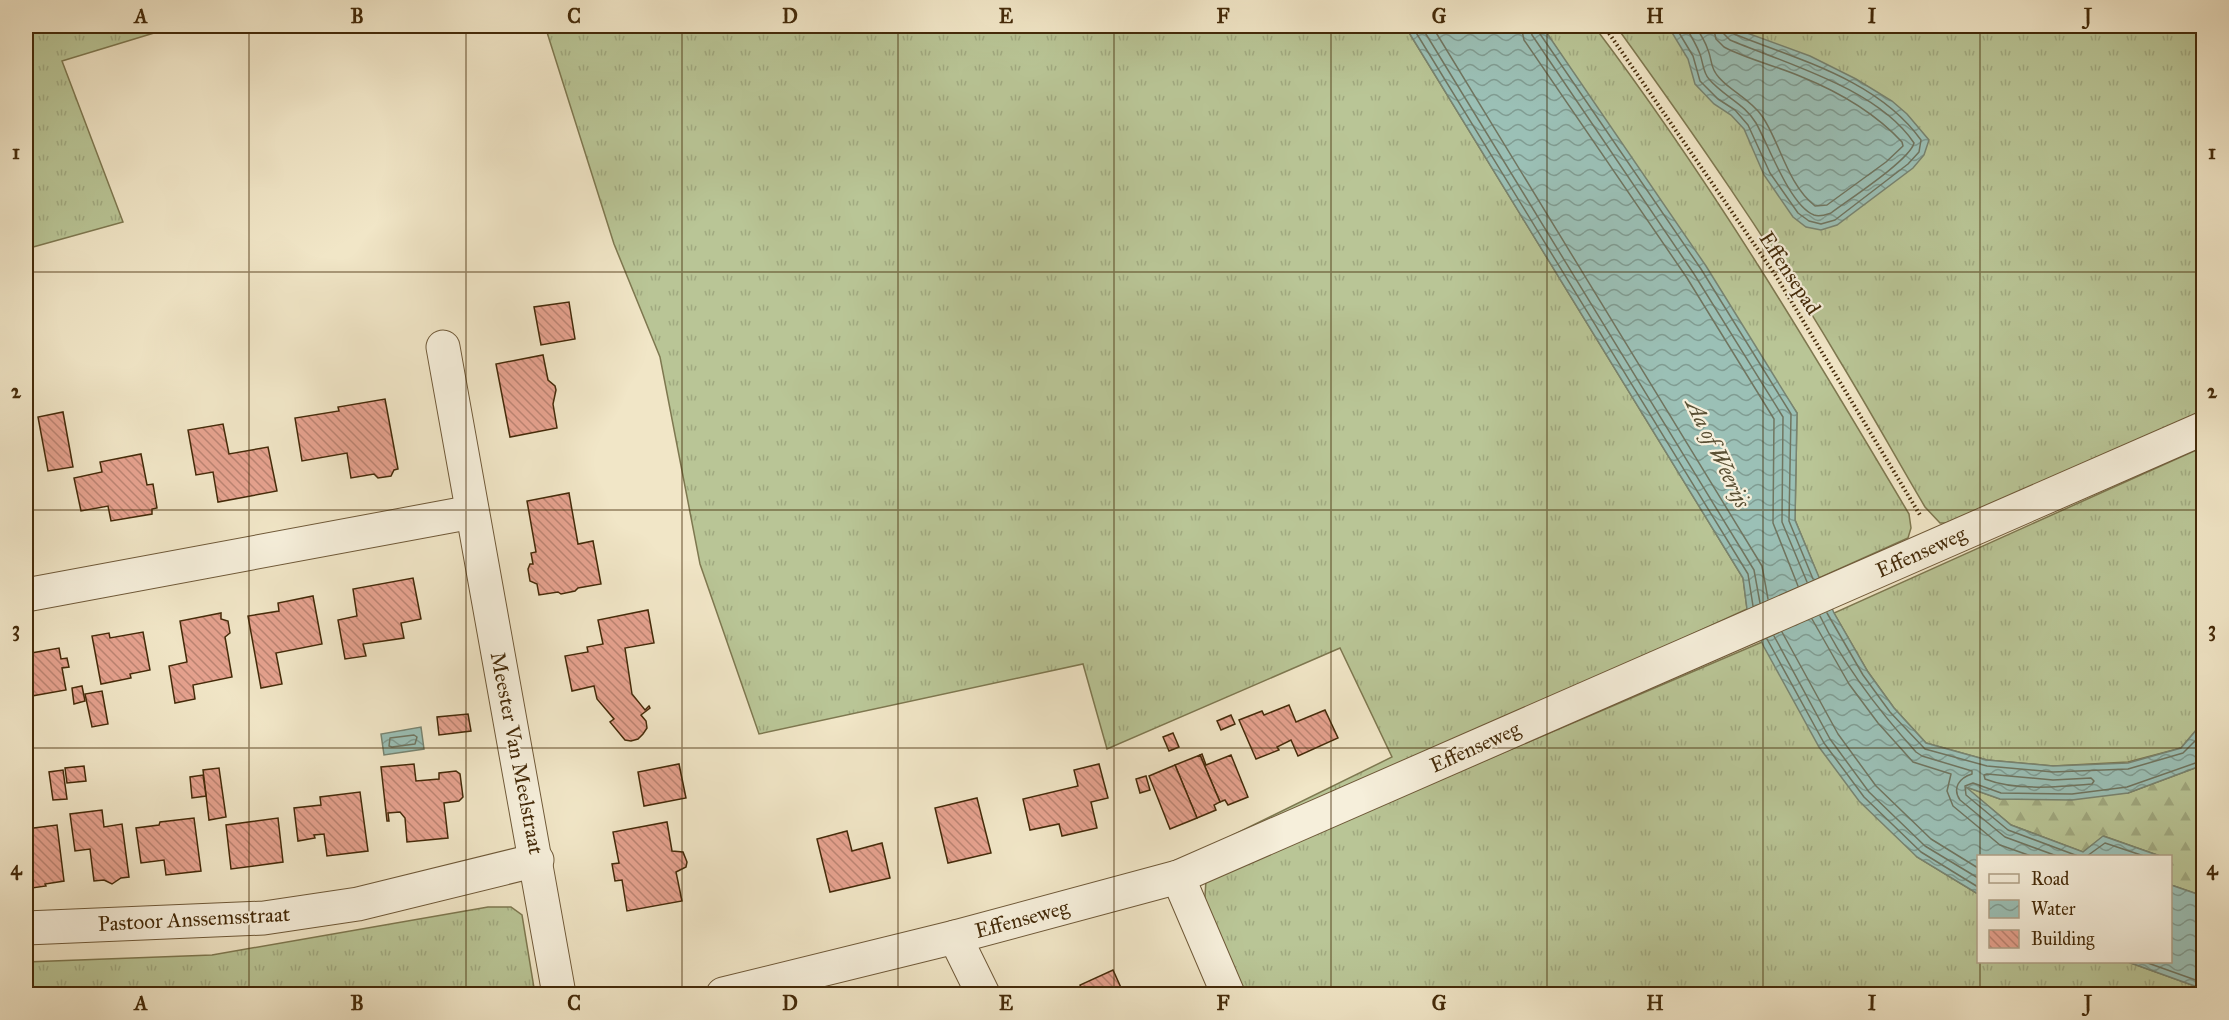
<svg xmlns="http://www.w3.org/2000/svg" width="2229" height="1020" font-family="'IM FELL Great Primer',serif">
<defs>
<pattern id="grass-tufts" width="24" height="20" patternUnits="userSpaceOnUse" patternTransform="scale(1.5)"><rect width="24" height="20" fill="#b9c596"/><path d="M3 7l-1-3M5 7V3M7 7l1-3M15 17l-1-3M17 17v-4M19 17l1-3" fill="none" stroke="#a0a980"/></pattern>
<pattern id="forest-firs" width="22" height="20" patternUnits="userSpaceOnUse" patternTransform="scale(1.5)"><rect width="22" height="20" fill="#b9c596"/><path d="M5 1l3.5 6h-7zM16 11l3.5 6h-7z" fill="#a0a980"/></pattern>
<pattern id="water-waves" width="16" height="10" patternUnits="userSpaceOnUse" patternTransform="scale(1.5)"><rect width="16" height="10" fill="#9bc0b6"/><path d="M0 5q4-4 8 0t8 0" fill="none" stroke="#809c92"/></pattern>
<pattern id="building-back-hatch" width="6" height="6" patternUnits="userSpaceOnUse" patternTransform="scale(1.5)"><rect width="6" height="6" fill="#e6a28f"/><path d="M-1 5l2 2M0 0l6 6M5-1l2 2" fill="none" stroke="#bc8473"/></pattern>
</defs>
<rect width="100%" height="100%" fill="#f1e6c7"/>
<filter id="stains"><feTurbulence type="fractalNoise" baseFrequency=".00333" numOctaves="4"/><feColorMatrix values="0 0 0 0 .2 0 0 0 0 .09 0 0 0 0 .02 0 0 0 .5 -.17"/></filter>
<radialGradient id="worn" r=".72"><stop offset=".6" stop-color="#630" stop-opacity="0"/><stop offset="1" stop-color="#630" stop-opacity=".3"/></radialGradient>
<g fill="url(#grass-tufts)" stroke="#7e7850" stroke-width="1.5">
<path d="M26,26H177L62,61L123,222L26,249Z"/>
<path d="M545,26H1405L1743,578L1747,609L1536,706L1178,862L1392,757L1340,648L1107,749L1083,664L759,734L700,564L660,357L614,244Z"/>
<path d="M1542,26H1594C1711,181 1810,347 1909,514L1911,528L1908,538L1819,578L1795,520L1797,413Z"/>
<path d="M1616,26H2180L2203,35V412L1947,523H1940L1925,507C1896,458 1868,407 1838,358C1770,243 1694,134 1616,26Z"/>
<path d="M2203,447V722L2181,748L2128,762L2053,766L1987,760L1926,743L1894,708L1868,672L1834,613Z"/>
<path d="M1762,642L1779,672L1917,857L1978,894V962H2128L2203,989V994H1239L1204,912L1206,880Z"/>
<path d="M488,907H511L522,915L535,994H26V962L212,955Z"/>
</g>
<path fill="url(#forest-firs)" stroke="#7e7850" stroke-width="1.5" d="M2203,765V896L2171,885L2170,856H2160L2104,836L2083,852L2011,825L1964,786L2000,799L2128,793Z"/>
<g fill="url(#water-waves)" stroke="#788471" stroke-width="1.5">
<path d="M1405,26H1542L1706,266L1797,413L1795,520L1834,613L1868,672L1894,708L1926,743L1987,760L2053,766L2128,763L2181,748L2203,722V765L2128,793L2072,800L2000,799L1966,787L2011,825L2083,852L2103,836L2160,856H1978V894L1917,857L1859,801L1819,747L1764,647L1747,609L1743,578Z"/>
<path d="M1668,26H1728L1810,56L1856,79L1892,101L1907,114L1929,140L1924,155L1913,168L1837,225L1821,230L1806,227L1793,217L1764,175L1744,129L1731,115L1714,104L1695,84L1688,59Z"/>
<path d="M421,727L424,749L384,755L381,734Z"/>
<path d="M2171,885L2203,896V989L2128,962H2170Z"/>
</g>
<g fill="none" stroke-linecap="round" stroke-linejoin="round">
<g stroke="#707560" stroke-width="1.5">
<path d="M1412,26L1748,574L1753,606"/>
<path d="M1421,26L1754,570L1760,603"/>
<path d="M1432,26L1762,566L1768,599"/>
<path d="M1521,26L1524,40L1687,278L1774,419L1773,523L1798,586"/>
<path d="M1530,26L1532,35L1694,274L1783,417L1782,522L1807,582"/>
<path d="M1537,26L1538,31L1701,269L1791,414L1789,521L1813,579"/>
<path d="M1675,26L1693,56L1700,81L1718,99L1735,110L1748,125L1770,173L1798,213L1809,221L1821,224L1835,220L1908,164L1919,152L1921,140C1878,80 1799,60 1734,34L1730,26"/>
<path d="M1685,26C1690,34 1696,44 1700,54C1703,62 1703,73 1709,79C1723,96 1745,104 1756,123C1768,144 1790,206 1814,215C1820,217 1825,215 1831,213C1848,200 1910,160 1914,143C1878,89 1787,64 1730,40L1724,34L1722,26"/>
<path d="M1695,26C1700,33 1705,41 1708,50C1711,57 1711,66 1715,72C1723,87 1750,98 1762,116C1780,142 1787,184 1815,206L1827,205L1886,162L1903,146L1902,142C1875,113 1839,92 1802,77C1777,66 1749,60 1724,47L1716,39L1713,26"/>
<path d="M1827,613L1863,675L1890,712L1925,749L1987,766L2053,772L2128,769L2183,753L2204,732"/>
<path d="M1820,616C1844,666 1879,711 1916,752L1922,756L1972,771V774C1959,778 1952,788 1960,800L2005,837L2057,856"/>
<path d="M1812,619L1849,684L1878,723L1913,762L1951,774L1947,791L1953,806L2000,845L2031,856"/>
<path d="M1782,632L1838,734L1876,786L1931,839L1978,868"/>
<path d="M1774,636L1830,739L1869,792L1925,846L1978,878"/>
<path d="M1767,639L1824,743L1864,797L1921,852L1978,887"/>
<path d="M414,735L417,737L415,744L392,747L389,746L390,738Z"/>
<path d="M1987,774L2053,780L2091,778L2094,781L2092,784C2059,787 2015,791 1985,779L1984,775Z"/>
<path d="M2078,856L2008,830L1966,795L1965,786L1973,783L2001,793L2072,794L2127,787L2204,760"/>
<path d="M2087,856L2105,843L2144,856"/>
<path d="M2145,962L2204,983"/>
</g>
</g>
<g fill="url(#building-back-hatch)" stroke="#442a09" stroke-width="1.5">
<path d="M569,302L575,339L541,345L534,307Z"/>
<path d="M543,355L548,380L555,386L556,390L553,404L557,428L510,437L496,364Z"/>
<path d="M385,399L398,469L394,470L391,476L378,478L374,474L351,478L347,453L302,461L295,418L339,411L338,407Z"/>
<path d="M63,412L73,467L48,471L38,417Z"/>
<path d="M223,424L229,454L268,447L277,491L218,502L213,472L196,475L188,430Z"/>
<path d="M141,454L147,485L153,484L157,508L152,509V514L111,521L108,506L81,511L74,478L102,472L100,462Z"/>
<path d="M569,493L578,544L593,541L601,584L578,588L575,591L561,594L558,592L539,595L537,584L530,581L528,569L530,564H533L531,553L536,552L527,501Z"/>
<path d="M413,578L421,619L401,623L404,638L363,644L366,656L345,659L338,620L357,616L353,589Z"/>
<path d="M313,596L322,644L276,653L282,684L261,688L248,616L279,611L278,603Z"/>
<path d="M648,610L654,643L625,648L632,694L645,710L649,706L650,708L641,715L646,721L647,728L643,734L638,739L631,741L625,740L610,722L614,719L597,699L594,686L572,691L565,656L588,652L587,647L603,644L598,620Z"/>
<path d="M221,613V619L228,621L230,633L225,637L232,677L193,685L195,699L175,703L169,666L187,662L180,621Z"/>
<path d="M143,632L150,670L130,674L131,678L101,684L92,636L109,633L110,638Z"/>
<path d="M59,648L61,659L67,658L69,667L62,668L66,690L26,697V654Z"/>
<path d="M82,686L85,701L74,704L72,688Z"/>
<path d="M102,691L108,724L92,727L85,694Z"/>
<path d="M1289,705L1296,722L1325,710L1338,738L1298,756L1291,740L1277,747L1279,750L1256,759L1239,720L1262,711L1264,715Z"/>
<path d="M468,714L471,731L439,735L437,717Z"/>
<path d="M1231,715L1235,724L1221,730L1217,721Z"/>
<path d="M1173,733L1179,747L1169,751L1163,737Z"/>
<path d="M1202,754L1206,765L1231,755L1248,797L1228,805L1225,800L1220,802L1200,755Z"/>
<path d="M1200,755L1220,802L1214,805L1216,810L1197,818L1175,765Z"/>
<path d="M414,764L416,781L439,779V773L456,771L460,774L463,797L459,801L444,803L448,838L407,842L405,818L400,812L388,813L389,821H387L381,767Z"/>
<path d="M679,764L686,798L644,806L638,772Z"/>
<path d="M1099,764L1108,798L1091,802L1097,828L1062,836L1059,824L1030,830L1023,799L1078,786L1074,770Z"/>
<path d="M1175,765L1197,818L1170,829L1149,776Z"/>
<path d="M84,766L86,781L67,783L65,768Z"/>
<path d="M219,768L226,817L209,820L203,770Z"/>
<path d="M63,770L67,799L53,800L49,772Z"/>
<path d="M203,775L206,796L192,798L190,777Z"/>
<path d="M1146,776L1150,790L1140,793L1136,779Z"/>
<path d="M360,792L368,851L327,856L324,834L314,835L315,838L298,841L294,808L321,805L320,797Z"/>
<path d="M977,798L991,853L948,863L935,808Z"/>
<path d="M102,810L104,827L122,824L129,877L121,878L112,884L104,880L94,881L90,849L75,851L70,814Z"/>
<path d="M194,818L201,871L166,875L164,860L141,863L136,828L159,825L160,822Z"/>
<path d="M278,818L283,862L231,869L226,825Z"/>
<path d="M667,822L672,851L683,852L687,862L686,867L676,872L682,901L627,911L622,880L615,881L612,864L619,863L613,832Z"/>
<path d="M57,825L64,881L45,884L46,886L32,888L30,877L26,878V829Z"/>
<path d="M847,831L852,851L882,843L890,878L830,892L817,839Z"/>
<path d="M1113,970L1123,992L1133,988L1139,990L1141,994H1084L1080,985Z"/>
</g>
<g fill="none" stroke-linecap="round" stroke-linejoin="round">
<g stroke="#6f5938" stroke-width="35">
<g id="street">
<path d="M443,347L559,994"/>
<path d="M26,595L472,512"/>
<path d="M1178,877L1228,994"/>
<path d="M26,928L264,918L358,904L537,860"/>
<path d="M955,937L983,994"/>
<path d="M723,994L955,937L1178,877L2204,428"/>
</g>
</g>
<path stroke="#442a09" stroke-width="4" stroke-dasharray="1.5 3" stroke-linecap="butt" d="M1604,26L1776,276L1920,515"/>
<use href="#street" stroke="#f6efdb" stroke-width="33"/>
</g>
<path fill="none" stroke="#442a09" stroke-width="1.5" stroke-opacity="0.55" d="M249,26V994M466,26V994M682,26V994M898,26V994M1114,26V994M1331,26V994M1547,26V994M1763,26V994M1980,26V856M26,272H2204M26,510H2204M26,748H2204M1980,962V994"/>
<g text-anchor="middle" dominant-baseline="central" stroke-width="4.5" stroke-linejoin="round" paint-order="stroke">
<g font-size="21" fill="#442a09" stroke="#f6efdb">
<text transform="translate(1790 273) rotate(57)">Effensepad</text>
<text transform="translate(1921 552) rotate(-24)">Effenseweg</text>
<text transform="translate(1475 747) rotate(-24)">Effenseweg</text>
<text transform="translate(517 753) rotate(79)">Meester Van Meelstraat</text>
<text transform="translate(194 919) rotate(-3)">Pastoor Anssemsstraat</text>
<text transform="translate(1022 919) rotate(-15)">Effenseweg</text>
</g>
<g font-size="22" font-style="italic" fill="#5a5034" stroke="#f6efdb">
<text transform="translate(1718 453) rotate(64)">Aa of Weerijs</text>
</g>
</g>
<rect width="2229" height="1020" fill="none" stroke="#f1e6c7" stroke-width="66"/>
<rect x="1977" y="855" width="195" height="108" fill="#f6efdb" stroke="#afa087" stroke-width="1.5"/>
<rect x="1989" y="874" width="30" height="9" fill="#f6efdb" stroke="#afa087" stroke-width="1.5"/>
<text x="2031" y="885" font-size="18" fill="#442a09">Road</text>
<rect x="1989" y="900" width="30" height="18" fill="url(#water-waves)" stroke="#afa087" stroke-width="1.5"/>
<text x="2031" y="915" font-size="18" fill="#442a09">Water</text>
<rect x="1989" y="930" width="30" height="18" fill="url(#building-back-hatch)" stroke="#afa087" stroke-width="1.5"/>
<text x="2031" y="945" font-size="18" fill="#442a09">Building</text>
<rect x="33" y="33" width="2163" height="954" fill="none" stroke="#442a09" stroke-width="2"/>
<g font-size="20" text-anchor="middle" font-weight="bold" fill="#442a09">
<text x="141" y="23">A</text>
<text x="357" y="23">B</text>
<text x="574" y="23">C</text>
<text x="790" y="23">D</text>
<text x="1006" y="23">E</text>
<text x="1223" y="23">F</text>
<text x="1439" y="23">G</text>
<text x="1655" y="23">H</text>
<text x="1872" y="23">I</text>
<text x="2088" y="23">J</text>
<text x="16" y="159">1</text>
<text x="2212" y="159">1</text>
<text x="16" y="398">2</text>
<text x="2212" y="398">2</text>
<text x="16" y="636">3</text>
<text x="2212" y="636">3</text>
<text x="16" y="875">4</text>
<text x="2212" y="875">4</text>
<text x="141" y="1010">A</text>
<text x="357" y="1010">B</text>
<text x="574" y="1010">C</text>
<text x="790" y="1010">D</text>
<text x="1006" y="1010">E</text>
<text x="1223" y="1010">F</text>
<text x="1439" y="1010">G</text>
<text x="1655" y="1010">H</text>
<text x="1872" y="1010">I</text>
<text x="2088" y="1010">J</text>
</g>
<rect width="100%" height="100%" filter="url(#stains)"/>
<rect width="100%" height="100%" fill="url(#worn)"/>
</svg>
